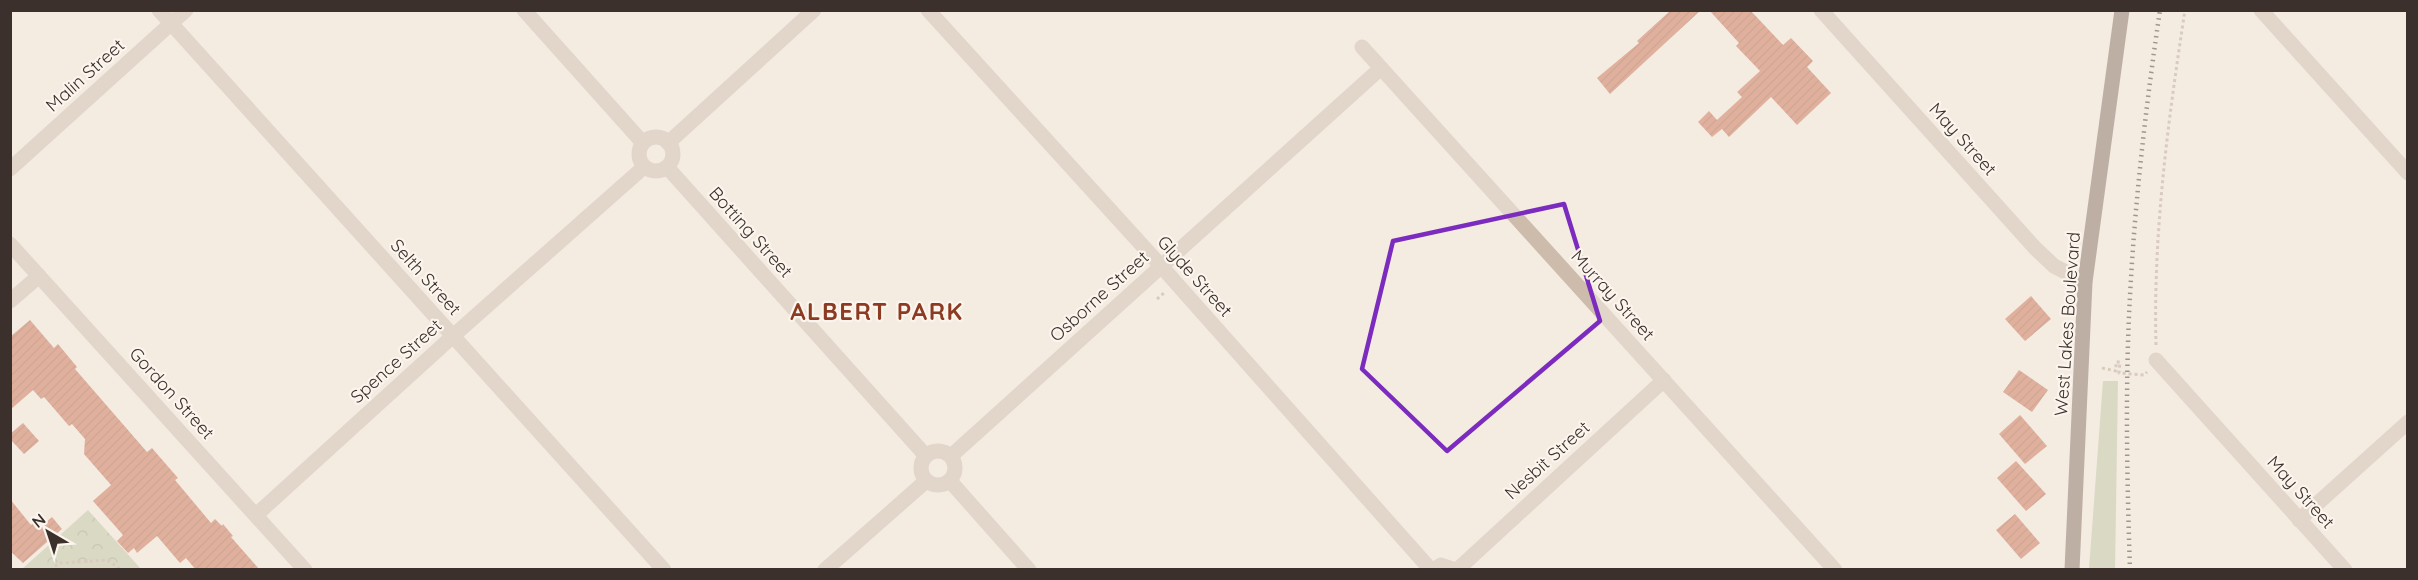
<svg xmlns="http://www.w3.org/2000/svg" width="2418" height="580" font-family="Quicksand,sans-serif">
<defs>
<pattern id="park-crowns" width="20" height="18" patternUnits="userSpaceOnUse" patternTransform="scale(1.5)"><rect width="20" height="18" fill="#b8c4a0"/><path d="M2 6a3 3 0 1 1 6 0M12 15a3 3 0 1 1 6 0" fill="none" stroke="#97a083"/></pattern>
<pattern id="building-hatch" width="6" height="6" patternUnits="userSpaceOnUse" patternTransform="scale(1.5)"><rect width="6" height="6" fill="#c8694b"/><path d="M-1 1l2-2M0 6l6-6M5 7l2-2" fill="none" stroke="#a4573f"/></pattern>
</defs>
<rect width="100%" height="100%" fill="#f4ebe1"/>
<path fill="#b8c4a0" d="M2103,381H2118L2115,569H2089Z"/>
<path fill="url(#park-crowns)" d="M88,510L141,569H22Z"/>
<g fill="url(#building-hatch)">
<path d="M1671,10H1701L1610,94L1597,78L1639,43L1637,41Z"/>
<path d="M1709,10H1750L1783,45L1791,38L1813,61L1807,67L1831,93L1797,125L1771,97L1729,137L1722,129L1712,137L1698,122L1709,111L1717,120L1742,97L1737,92L1760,71L1736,46L1739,43Z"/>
<path d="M2031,296L2051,319L2025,341L2005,319Z"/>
<path d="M30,320L54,348L58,344L77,367L75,369L147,452L152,448L158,455L178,478L175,480L211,523L215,519L222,526L223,524L233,536L231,537L260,570H196L186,558L180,563L157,536L137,553L134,548L128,553L117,541L123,535L93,501L111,485L84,454L85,439L72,424L69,426L44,397L41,399L33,390L10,410V337Z"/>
<path d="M2019,370L2048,390L2032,412L2003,392Z"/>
<path d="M2020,415L2047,446L2025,464L1999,434Z"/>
<path d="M23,423L39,441L24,454L10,439V434Z"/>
<path d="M2016,461L2046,494L2026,511L1997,478Z"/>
<path d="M10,499L31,525L33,523L38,529L52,517L62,529L23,563L10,551Z"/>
<path d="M2015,514L2040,543L2021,559L1996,530Z"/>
</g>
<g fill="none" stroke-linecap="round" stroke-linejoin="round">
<g stroke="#b9a596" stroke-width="3" stroke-dasharray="3 3" stroke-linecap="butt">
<path d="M1157,299L1165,292"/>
<path d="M2156,345C2153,233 2168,121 2185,10"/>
<path d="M2102,368L2116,371V362H2120L2119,373L2144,375L2147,372"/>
<path d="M50,570L60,563L108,560L121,570"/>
</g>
<g stroke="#cdbbac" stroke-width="15">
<path d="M159,10L664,570"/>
<path d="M524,10L643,143"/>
<path d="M928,10L1161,266L1431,570"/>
<path d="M1821,10L2035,248L2054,266L2085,282"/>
<path d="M2261,10L2408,173"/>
<path d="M1362,47L1835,570"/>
<circle cx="656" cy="154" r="17"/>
<path d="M668,143L814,10"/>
<path d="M667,167L926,456"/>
<path d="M10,169L186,10"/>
<path d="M10,244L305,570"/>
<path d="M10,301L39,276"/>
<path d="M2156,360L2345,570"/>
<circle cx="938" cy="468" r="17"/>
<path d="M951,456L1381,68"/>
<path d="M950,481L1029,570"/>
<path d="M256,515L453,336L644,167"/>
<path d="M2299,520L2408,422"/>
<path d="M825,570L926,481"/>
<path d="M1433,570L1441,565L1456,570"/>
<path d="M1457,570L1664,380"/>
</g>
<path stroke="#7d675c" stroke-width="15" d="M2072,570L2085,282L2122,10"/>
<path stroke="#3b302b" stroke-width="4.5" stroke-dasharray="1.5 4.5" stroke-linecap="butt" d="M2130,570C2127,479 2125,387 2130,296C2135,200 2146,105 2160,10"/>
</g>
<path d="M0 0H2418V580H0ZM1564,204L1600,321L1447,451L1362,369L1393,241Z" fill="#f4ebe1" fill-opacity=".55" fill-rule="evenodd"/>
<path fill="none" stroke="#7b2cbf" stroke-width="4.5" stroke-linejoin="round" d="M1564,204L1600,321L1447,451L1362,369L1393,241Z"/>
<g text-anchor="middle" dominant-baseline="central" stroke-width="4.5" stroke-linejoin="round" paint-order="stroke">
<g font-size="18" fill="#3b302b" stroke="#fbf5ee">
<text transform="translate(85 75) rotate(-42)">Malin Street</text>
<text transform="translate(1963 139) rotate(48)">May Street</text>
<text transform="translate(751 232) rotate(48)">Botting Street</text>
<text transform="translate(1195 276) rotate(48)">Glyde Street</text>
<text transform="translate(426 277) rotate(48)">Selth Street</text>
<text transform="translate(1613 295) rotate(48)">Murray Street</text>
<text transform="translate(1099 296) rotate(-42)">Osborne Street</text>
<text transform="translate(2067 324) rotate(-86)">West Lakes Boulevard</text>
<text transform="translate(396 361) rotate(-42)">Spence Street</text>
<text transform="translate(172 393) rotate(48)">Gordon Street</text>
<text transform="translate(1547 460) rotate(-42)">Nesbit Street</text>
<text transform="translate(2301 492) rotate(48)">May Street</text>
</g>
<g font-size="24" font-weight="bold" letter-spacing="1.5" fill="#8c3b22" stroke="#fbf5ee">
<text x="877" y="311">ALBERT PARK</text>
</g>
</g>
<rect width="2418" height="580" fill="none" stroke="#3b302b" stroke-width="24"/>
<g transform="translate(48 532) rotate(321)" stroke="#fbf5ee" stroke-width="4.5" paint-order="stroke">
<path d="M0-4.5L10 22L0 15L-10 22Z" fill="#3b302b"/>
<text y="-9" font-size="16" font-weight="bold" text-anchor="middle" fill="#3b302b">N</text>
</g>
</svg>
